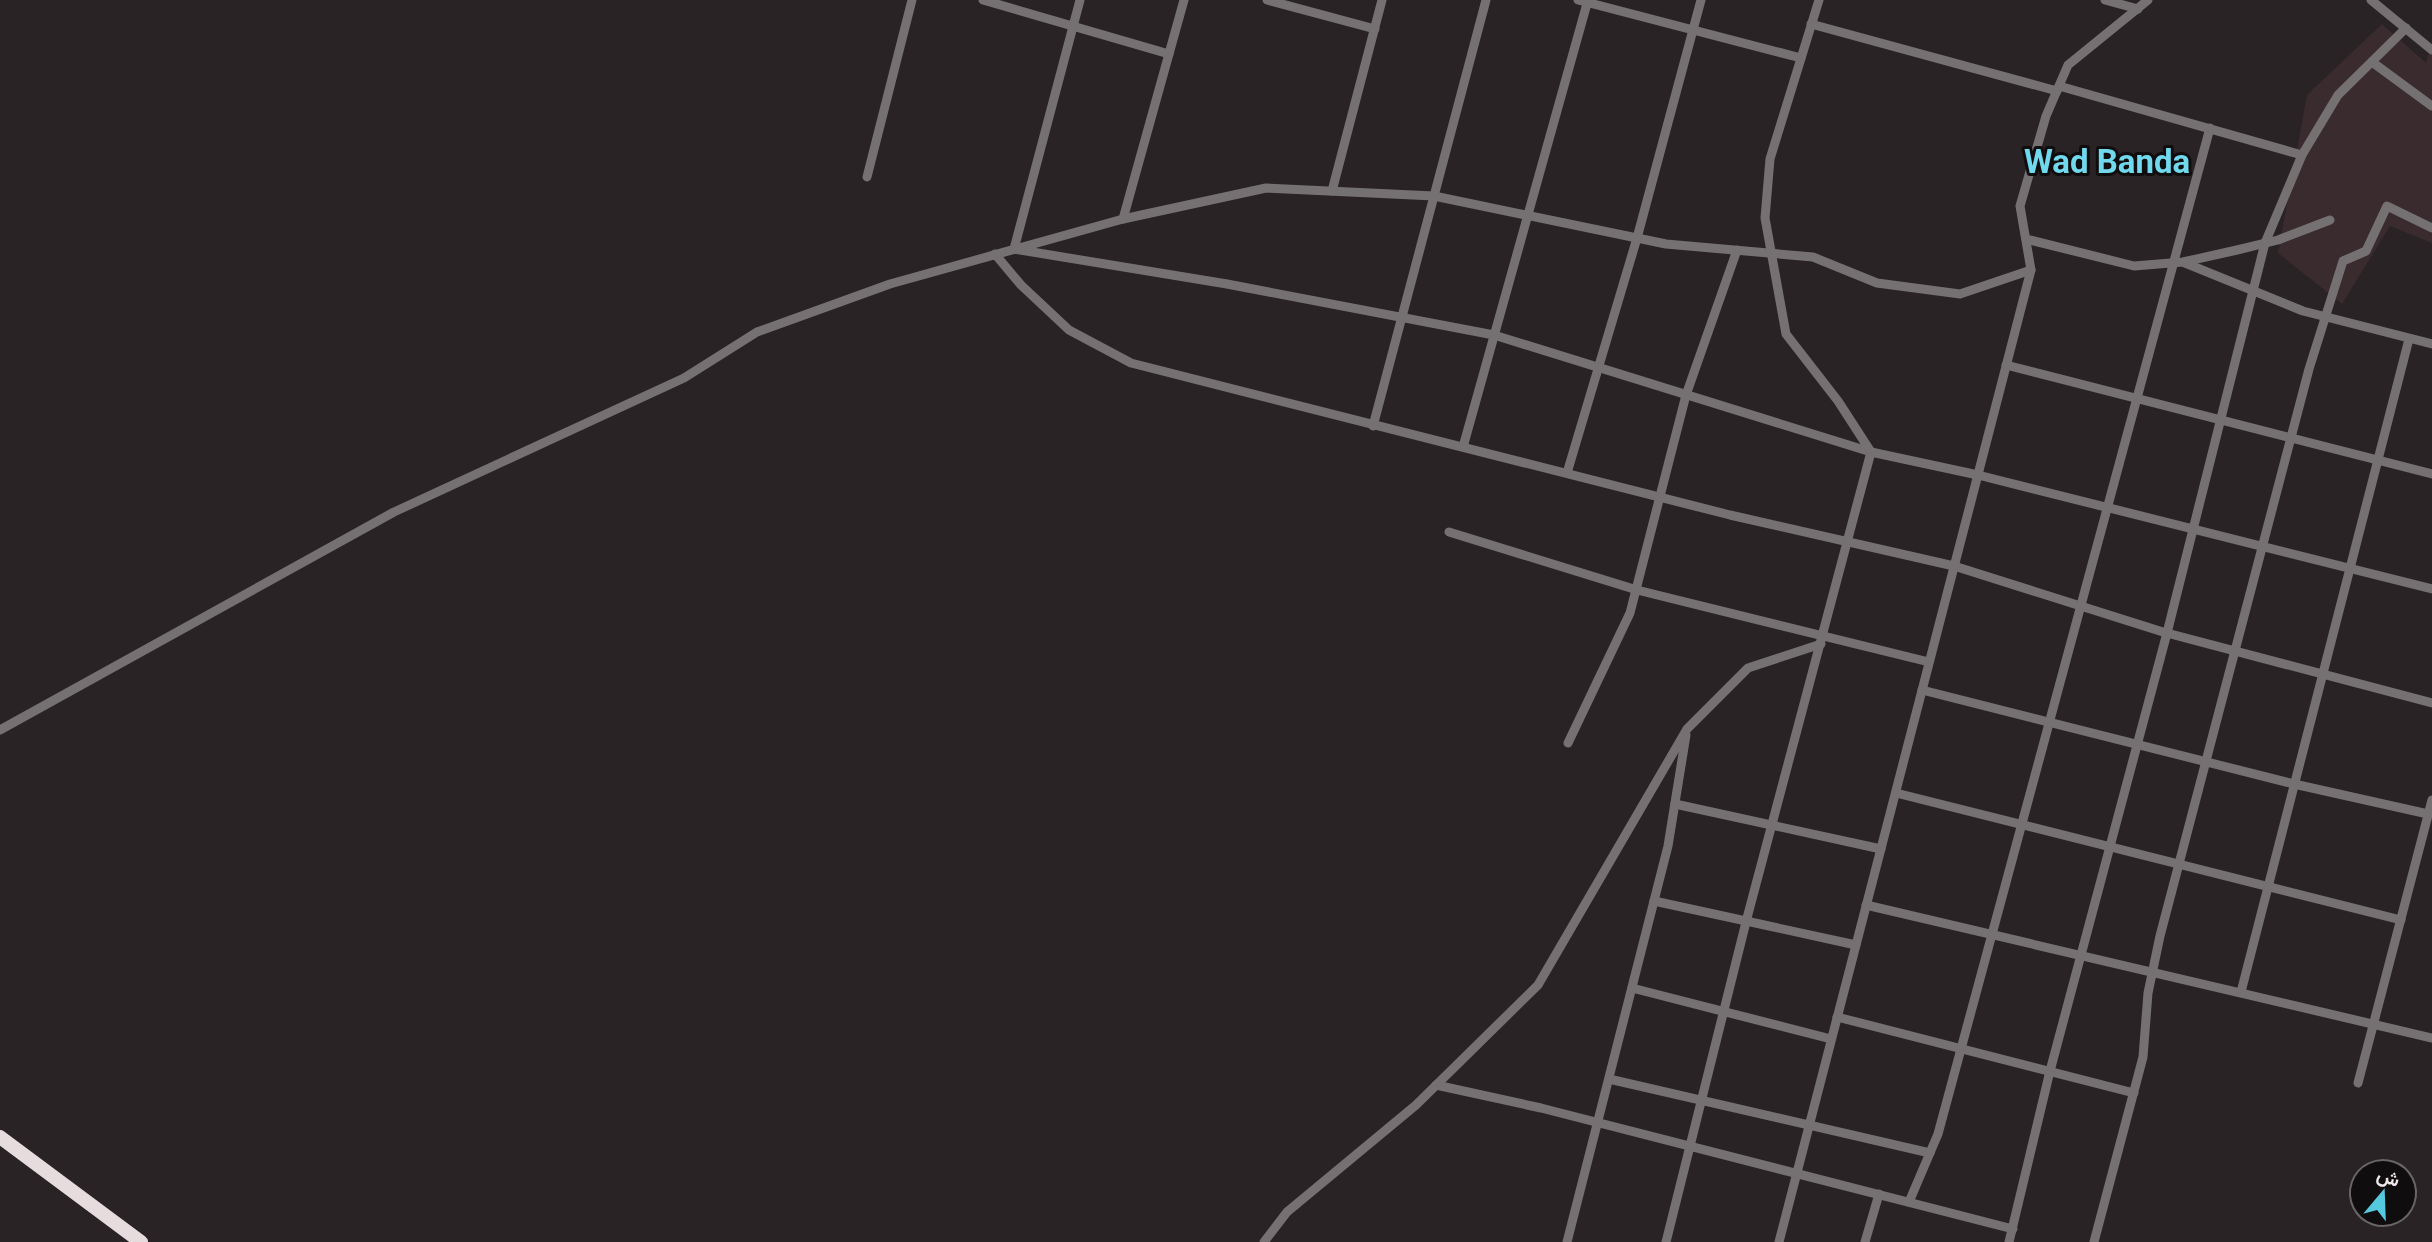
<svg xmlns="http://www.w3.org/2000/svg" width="2432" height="1242" font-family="Roboto,Vazirmatn,sans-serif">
<rect width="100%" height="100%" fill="#2a2325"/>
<path fill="#392b2e" d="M2382,24L2426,63L2432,41V243L2390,226L2342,304L2278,253L2307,95Z"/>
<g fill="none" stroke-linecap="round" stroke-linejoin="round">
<g stroke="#757172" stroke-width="9">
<path d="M983,0L1169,54"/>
<path d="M1080,0L1014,249L1227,284L1494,335L1871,452L1978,475L2432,589"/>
<path d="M1267,0L1375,29"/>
<path d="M1578,0L1801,58"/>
<path d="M2105,0L2138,9"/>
<path d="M2371,0L2432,50"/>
<path d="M1811,24L2057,91"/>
<path d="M2372,62L2432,106"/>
<path d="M2059,86L2302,155"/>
<path d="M867,177L912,0"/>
<path d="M1332,191L1382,0"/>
<path d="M1123,219L1184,0"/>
<path d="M2026,239L2134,266L2183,262L2237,250L2278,240L2330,220"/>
<path d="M995,254L1021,285L1069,330L1131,363L1730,515L1954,566L2163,632L2432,703"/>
<path d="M2185,263L2303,311L2432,344"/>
<path d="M2006,365L2432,474"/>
<path d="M1373,426L1486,0"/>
<path d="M1463,447L1588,0"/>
<path d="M1567,473L1637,238L1701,0"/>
<path d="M1449,532L1637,590L1929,662"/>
<path d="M1922,690L2294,784L2428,814"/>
<path d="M0,730L394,512L684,378L757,332L890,284L1123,219L1266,188L1434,196L1666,244L1813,257L1877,283L1960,294L2031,270"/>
<path d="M1568,743L1630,613L1686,395L1737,250"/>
<path d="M1896,793L2401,920"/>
<path d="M1675,804L1881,849"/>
<path d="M1654,901L1856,945"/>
<path d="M1866,905L2432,1038"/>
<path d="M1632,988L1831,1039"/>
<path d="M2241,992L2409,339"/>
<path d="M1837,1017L2134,1093"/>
<path d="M1609,1079L1930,1153"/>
<path d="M2358,1083L2432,800"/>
<path d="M1436,1085L1541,1108L2013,1229"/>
<path d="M1909,1202L1938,1134L2210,128"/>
<path d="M1264,1242L1287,1212L1416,1105L1538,985L1687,729L1748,668L1821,644"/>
<path d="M1567,1242L1668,846L1686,735"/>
<path d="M1666,1242L1747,918L1871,452L1838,401L1786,334L1765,218L1770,159L1819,0"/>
<path d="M1779,1242L2031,270L2020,206L2046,116L2068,65L2148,0"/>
<path d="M1865,1242L1879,1194"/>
<path d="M2009,1242L2050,1071L2167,633L2265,243L2302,155L2338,95L2406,28"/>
<path d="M2094,1242L2143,1057L2148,993L2160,936L2309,369L2343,261L2366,251L2387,206L2432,228"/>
</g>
<path stroke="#e6dcde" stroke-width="14" d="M0,1137L141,1242"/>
</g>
<g text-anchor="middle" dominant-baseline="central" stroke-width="6" stroke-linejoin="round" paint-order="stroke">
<g font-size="33" font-weight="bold" fill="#71d9ed" stroke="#100d0e">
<text x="2107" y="161">Wad Banda</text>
</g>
</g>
<g transform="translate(2383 1193) rotate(19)"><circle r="33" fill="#100d0e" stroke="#686566" stroke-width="2"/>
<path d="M0-5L12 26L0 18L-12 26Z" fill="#55cadf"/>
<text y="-10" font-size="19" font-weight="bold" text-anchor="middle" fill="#ede8e9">ش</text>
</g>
</svg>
